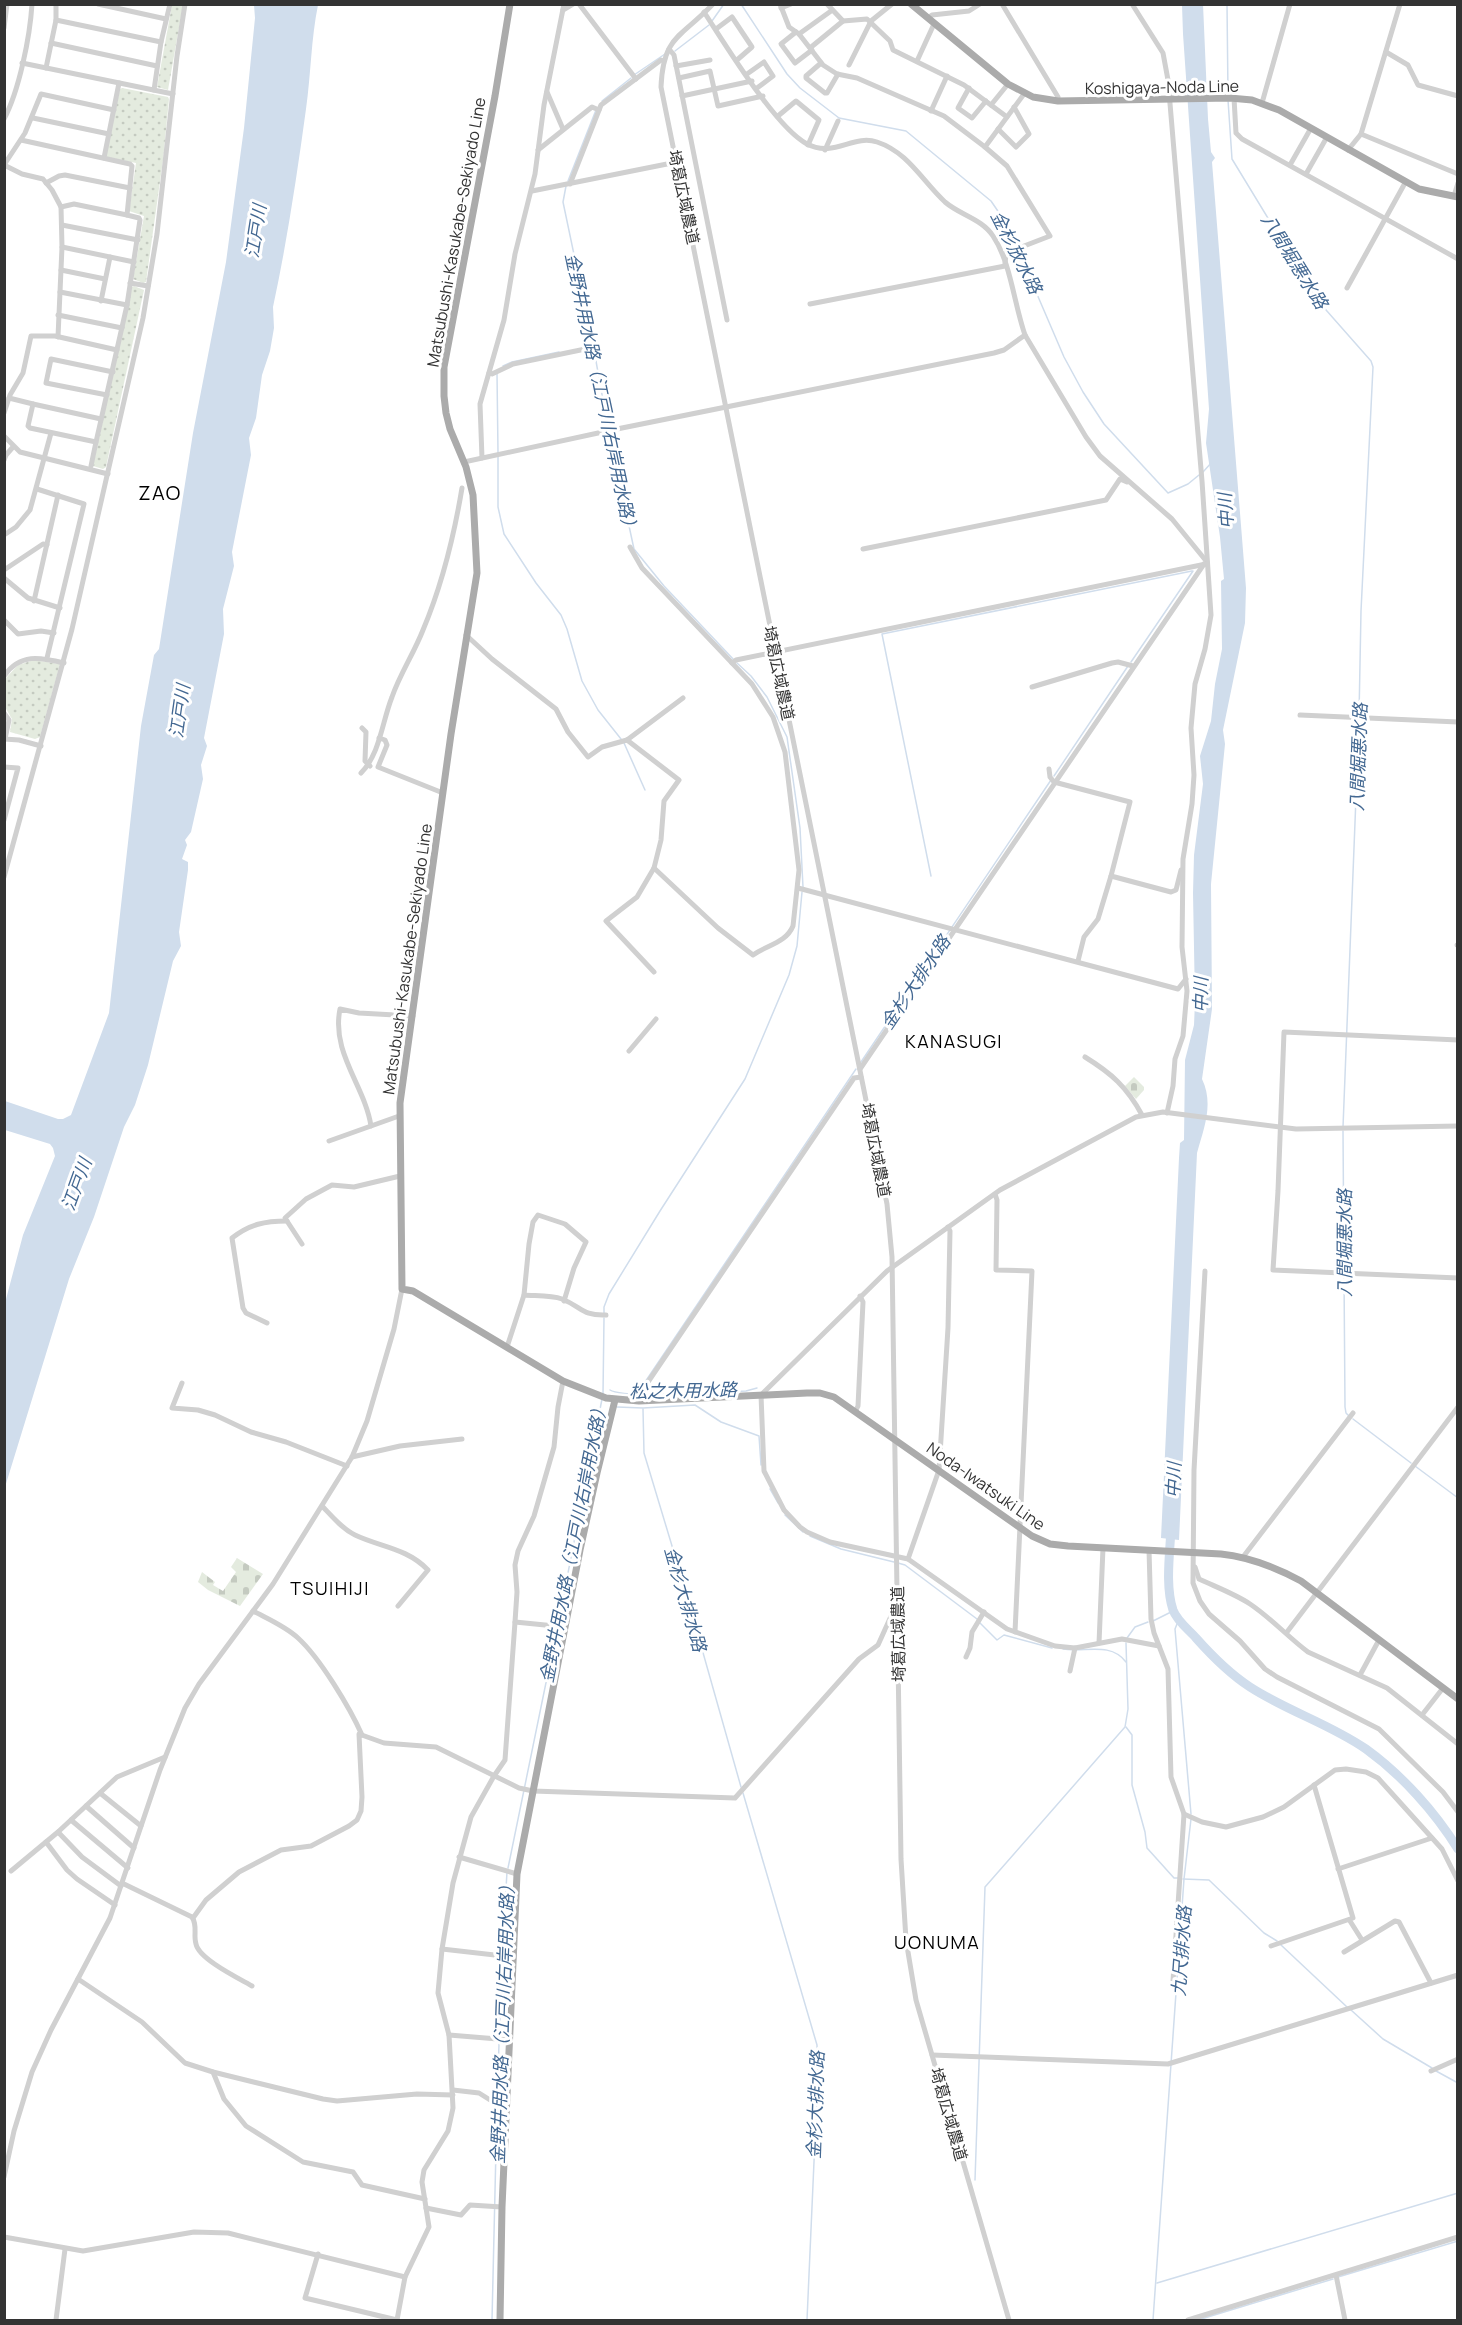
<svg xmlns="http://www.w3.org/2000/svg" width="1462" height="2325" font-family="Manrope,'Noto Sans JP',sans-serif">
<defs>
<pattern id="cemetery-stones" width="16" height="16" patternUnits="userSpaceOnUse" patternTransform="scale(1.5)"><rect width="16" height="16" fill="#e4ebdf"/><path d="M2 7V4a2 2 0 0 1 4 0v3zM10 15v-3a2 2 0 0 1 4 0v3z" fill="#c4cac0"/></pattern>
<pattern id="park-dots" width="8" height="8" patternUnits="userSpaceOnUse" patternTransform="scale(1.5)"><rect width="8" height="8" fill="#e4ebdf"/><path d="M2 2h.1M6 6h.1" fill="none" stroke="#c4cac0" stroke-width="1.8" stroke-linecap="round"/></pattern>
</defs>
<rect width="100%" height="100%" fill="#fff"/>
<g fill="url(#cemetery-stones)">
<path d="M1134,1077L1144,1087V1090L1136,1099L1125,1086Z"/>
<path d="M237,1558L263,1574L240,1606L208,1590L198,1582L202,1572L215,1582L213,1585L223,1591L236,1572L231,1567Z"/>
</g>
<g fill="url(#park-dots)">
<path d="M172,5H183L168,90L157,87Z"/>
<path d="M122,88L168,97L169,99L163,160L146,282L143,283L133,279L144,216L129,211L136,163L107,157L106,154L120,89Z"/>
<path d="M134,286L144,290L106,467L103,469L93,466L132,287Z"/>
<path d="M34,660L60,664L40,737L35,739L10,732L12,719L5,707V679L18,665Z"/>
</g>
<g fill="#d0ddec">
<path d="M1203,4L1208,119L1211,152L1215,158L1212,162L1246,588L1245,623L1223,730L1225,744L1211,884L1212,1009L1202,1079C1214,1104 1204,1128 1197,1153L1179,1540L1161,1538L1179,1158L1180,1143L1184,1140L1185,1060L1194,1025L1195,1002L1193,893L1194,855L1203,784L1200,756L1211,721L1215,684L1222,649L1221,581L1224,579L1220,537L1206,443L1209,409L1183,34L1182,5Z"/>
<path d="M254,5H318C311,39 311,74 306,109C297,175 287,242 273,307L274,328L270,351L262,375L256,418L249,438L251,455L232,552L234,566L223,609L224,634L204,738L207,746L201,765L203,779L191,832L185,840L187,845L182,859L188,862V870L179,932L181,946L173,961L148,1065L135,1105L124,1127L94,1217L69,1279L5,1487V1303L23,1235L55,1156L53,1148L50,1144L5,1130V1101L58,1119H63L71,1115L109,1013L141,726L154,655L159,649L193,433L226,262L244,128L255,18Z"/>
</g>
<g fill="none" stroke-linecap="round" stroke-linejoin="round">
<g stroke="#d0ddec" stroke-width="1.5">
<path d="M741,4L787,74L800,88L839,118L906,131L991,201L1004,220L1016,246"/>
<path d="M1227,4L1228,95"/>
<path d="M712,21L724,4"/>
<path d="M675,51L709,25"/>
<path d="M634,75L665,54"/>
<path d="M1228,100L1232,159L1319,302L1371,361L1373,367L1361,611L1359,716"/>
<path d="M602,101L631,78"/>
<path d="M568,181L596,110"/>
<path d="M566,186L563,202L593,345"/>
<path d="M1018,250L1064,357L1083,392L1104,424L1168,493L1188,484L1199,475"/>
<path d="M594,350L608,428"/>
<path d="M503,366L512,362L559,352"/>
<path d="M497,373L498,453"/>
<path d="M609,433L634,549L664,586L734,660"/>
<path d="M498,457V507L504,534L536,583L561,615L567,629L582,681L598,710L621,739"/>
<path d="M1203,472L1212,462"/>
<path d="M1131,662L1193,571"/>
<path d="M737,663L751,676L767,697L787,737L800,828L803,887"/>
<path d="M624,743L645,790"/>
<path d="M1054,776L1128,666"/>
<path d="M931,876L882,634L1192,571"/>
<path d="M861,1062L1051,780"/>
<path d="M1343,1127L1359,721"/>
<path d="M1343,1131L1344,1271"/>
<path d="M1344,1275L1345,1407L1346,1413L1349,1416"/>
<path d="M604,1313V1307L609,1294L660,1211L745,1079L789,975L797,946L802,892"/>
<path d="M610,1390C623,1399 723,1392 746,1391L757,1388"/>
<path d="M603,1394L604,1318"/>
<path d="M641,1395V1388L856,1069"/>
<path d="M617,1407L643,1408L695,1405L721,1422L759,1436L761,1465"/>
<path d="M643,1409L644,1453L685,1589L741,1787"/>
<path d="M1353,1419L1411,1463"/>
<path d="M1415,1466L1458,1498"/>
<path d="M770,1489L778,1503"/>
<path d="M785,1515L803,1532"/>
<path d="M810,1536L841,1549L894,1562"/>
<path d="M898,1563L905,1565L977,1619"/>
<path d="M1179,1619L1175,1629L1191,1814"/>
<path d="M1153,1621L1173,1611"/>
<path d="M980,1623L997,1640L1004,1635L1052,1648"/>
<path d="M558,1624L602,1399"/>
<path d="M1127,1638L1135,1627L1148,1622"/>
<path d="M1063,1649C1084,1653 1110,1641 1126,1662"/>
<path d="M1126,1727L1132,1735V1785L1145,1832L1147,1848L1174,1878H1178"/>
<path d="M743,1793L817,2045V2094L807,2320"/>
<path d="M508,1868L557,1629"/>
<path d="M1183,1879L1209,1880L1264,1933L1277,1941"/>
<path d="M1281,1945L1347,2007"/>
<path d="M502,1954L507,1872"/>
<path d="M1351,2010L1383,2039L1432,2068"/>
<path d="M1436,2071L1458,2083"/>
<path d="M497,2101L502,1959"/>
<path d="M975,2180L985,1887L1125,1727L1128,1709L1126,1643"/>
<path d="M1338,2277L1458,2241"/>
<path d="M1157,2283L1458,2193"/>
<path d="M492,2320L497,2106"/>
<path d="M1153,2320L1184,1879L1191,1819"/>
<path d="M1198,2320L1333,2279"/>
</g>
<path stroke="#d0ddec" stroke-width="9" d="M1171,1528C1170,1553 1165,1586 1173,1610C1177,1621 1189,1630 1196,1638C1212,1656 1230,1674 1250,1687C1287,1711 1330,1724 1366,1749C1402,1775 1435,1812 1458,1849"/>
<g stroke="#d0d0d0" stroke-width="5">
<path d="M98,4L166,19"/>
<path d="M579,4L636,79"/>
<path d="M713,4C682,37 663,35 661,87L887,1204L892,1257L901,1859L906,1940L916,2000L1009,2320"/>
<path d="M780,4L789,27L799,34L823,65L837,74L857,78L944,116L985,147L1007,166L1050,236L1006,253L1005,264"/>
<path d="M827,4L843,21L867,19L890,41L893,50L964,85L1007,117"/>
<path d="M1002,4L1058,97V101"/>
<path d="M1132,4L1163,53L1168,80L1202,481L1211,615L1205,649L1195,684L1191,728L1194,775L1192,804L1183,859L1182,947L1187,991L1183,1036L1175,1059L1173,1086L1167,1113"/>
<path d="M781,8L791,4"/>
<path d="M563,10L573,4"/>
<path d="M704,12C725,44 776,128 807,144C834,158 853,134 877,142C908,152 923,182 945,202C960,215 982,219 993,236C1011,263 1014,304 1025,335L1086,437L1100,456L1172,519L1207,562"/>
<path d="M928,18L932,15L969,11L980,4"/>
<path d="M56,20L161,42"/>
<path d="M4,28L7,4"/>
<path d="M716,29L732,17L752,47L737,60"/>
<path d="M796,32L781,44L795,63L812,50"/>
<path d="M799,34L831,11"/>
<path d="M51,43L157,66"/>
<path d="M810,48L843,21"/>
<path d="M669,49L674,55L727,320"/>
<path d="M1386,52L1408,65L1418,85L1458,96"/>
<path d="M917,61L934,24"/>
<path d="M22,63L173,94"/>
<path d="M821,63L806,76V78L825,93H827L838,74"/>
<path d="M849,65L871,21L892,4"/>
<path d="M676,66L710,60"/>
<path d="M46,68L56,20V4"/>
<path d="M747,74L764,62L773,76L757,88"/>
<path d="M679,78L710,71L718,106L763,96"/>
<path d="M969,88L958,108L972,118L986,101"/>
<path d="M154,90L161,42L170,4"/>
<path d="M547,92L563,129"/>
<path d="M682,96L752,81"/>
<path d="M1234,98L1236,133L1242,139L1458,259"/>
<path d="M1262,103L1290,4"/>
<path d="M991,105L1008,84"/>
<path d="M931,111L947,76"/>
<path d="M778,116L796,101L819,120L808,145"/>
<path d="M33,118L109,134"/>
<path d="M4,119C19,91 30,37 32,4"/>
<path d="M998,129L1016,147L1029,134L1014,107"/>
<path d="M1361,134L1458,174"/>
<path d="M985,147L1024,94"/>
<path d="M538,150L592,107L599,110"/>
<path d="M825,150L838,121"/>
<path d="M1348,150L1361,134L1400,4"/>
<path d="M104,158L119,83"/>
<path d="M1290,165L1311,128"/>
<path d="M1306,174L1327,137"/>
<path d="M46,183L59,176L65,175L130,188"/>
<path d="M570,184L601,105L661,60L664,61"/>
<path d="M532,191L677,162"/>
<path d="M1454,196L1458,183"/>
<path d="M61,207L74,204L127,215"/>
<path d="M62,225L138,240"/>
<path d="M62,247L134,262"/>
<path d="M61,270L105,279"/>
<path d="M130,283L148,286"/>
<path d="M1347,288L1405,183"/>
<path d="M60,292L127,305"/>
<path d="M101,301L110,257"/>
<path d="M810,304L1005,266"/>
<path d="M58,315L122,328"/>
<path d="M58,337L62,247L61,207L52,190L43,179L22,174L4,165L25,133L41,94L114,110"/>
<path d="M489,373L492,374L513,364L595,347"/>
<path d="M107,395L46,383L51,359L113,372"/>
<path d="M9,398L33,404L28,426L30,428L96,442L127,305L140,220L139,218L127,215L132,166L130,164L21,140"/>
<path d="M33,404L101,419"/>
<path d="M4,413L10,395L23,373L31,336H55L117,350"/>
<path d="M4,436L20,452L108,474"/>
<path d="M482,458L480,404L504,320L515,254L535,174L544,105L564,4"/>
<path d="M4,460L6,455L13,447"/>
<path d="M464,462L612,430L994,353L1004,350L1025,335"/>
<path d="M91,466L96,442"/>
<path d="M37,489L84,504L47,658"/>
<path d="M4,535L16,527L30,510L51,433"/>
<path d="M630,547L642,568L752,684L773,717L785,752L799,870L793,926C786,943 767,945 753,955L718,928L654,868"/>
<path d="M863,549L1106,500L1120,479L1127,482"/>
<path d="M4,570L43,544L47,545"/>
<path d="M4,578L28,598L60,608"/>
<path d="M34,601L58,495"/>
<path d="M4,620L18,634L41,631L54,633"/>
<path d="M466,635L492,659L556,709L568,732L588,757L602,747L627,740L683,698"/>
<path d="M732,663L736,660L1206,564"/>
<path d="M4,676C20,653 40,657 64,663"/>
<path d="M1032,687L1112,663L1118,662L1133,666"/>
<path d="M4,713L9,720L5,739"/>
<path d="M1300,715L1458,722"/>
<path d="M362,728L366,732L365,761L370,766"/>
<path d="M379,738L385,740L387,745L378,767L443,793"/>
<path d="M4,739L19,740L41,746"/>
<path d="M627,740L679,780L664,801L661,840L654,868L637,897L606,921L654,972"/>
<path d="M4,767L18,768L4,820"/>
<path d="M1049,769L1050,777L1054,782L1130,802L1111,876L1171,892L1176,890L1181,870"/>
<path d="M361,773C380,754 382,722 392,697C400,674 414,653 423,630C442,585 454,536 462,488"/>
<path d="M4,877L72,629L143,318L157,234L177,56L185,4"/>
<path d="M798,888L1178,989L1186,979"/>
<path d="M1457,945H1458"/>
<path d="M1078,961L1084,937L1098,919L1111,876"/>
<path d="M1458,1040L1284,1032L1278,1191L1273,1270L1458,1278"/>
<path d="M629,1051L656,1019"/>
<path d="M1085,1057C1111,1073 1127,1087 1142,1115"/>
<path d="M860,1069L1204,564"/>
<path d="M371,1126C365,1086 331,1053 340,1009L359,1013L413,1016"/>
<path d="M329,1141L399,1116"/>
<path d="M995,1194L997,1200L996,1270L1032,1271L1015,1632"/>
<path d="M302,1244L285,1218L306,1199L332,1185L354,1187L400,1176"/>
<path d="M1205,1271L1194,1470L1193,1583L1200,1601L1209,1614L1240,1641L1265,1669L1277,1677L1379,1729L1443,1792L1458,1812"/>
<path d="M524,1295C535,1296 551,1295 562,1299C582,1307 582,1316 606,1315"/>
<path d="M267,1323L246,1313L243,1308L232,1238C250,1224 265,1221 287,1221"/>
<path d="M507,1347L524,1295L529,1244L533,1222L538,1215L565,1224L586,1242L574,1268L564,1301"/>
<path d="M182,1383L172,1408L198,1410L215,1415L251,1432L286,1442L347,1466"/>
<path d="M645,1392L648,1382L854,1078L861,1077"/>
<path d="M856,1410L858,1406L863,1302L860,1296"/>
<path d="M352,1457L400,1446L462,1439"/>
<path d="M322,1506C332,1516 342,1529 355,1535C380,1547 407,1548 428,1570L398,1606"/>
<path d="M1149,1550L1151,1619L1154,1633L1168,1669L1171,1777L1184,1814L1173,1981"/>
<path d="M1243,1557L1353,1413"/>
<path d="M908,1559L939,1470L948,1328L950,1231L948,1227"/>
<path d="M1195,1567L1199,1579C1216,1587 1235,1594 1250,1604C1271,1618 1288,1637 1308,1652L1387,1688L1458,1744"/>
<path d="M253,1611C268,1619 285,1626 298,1638C320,1658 350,1708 362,1735"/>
<path d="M515,1622L565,1627"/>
<path d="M1287,1632L1458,1407"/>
<path d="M1099,1643L1103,1548"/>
<path d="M1159,1646L1122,1639L1075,1648L1055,1646L1007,1629L908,1559L830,1542L807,1532L800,1527L784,1510L764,1471L761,1395L887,1271L1000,1190L1136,1117L1163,1112L1296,1129L1458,1126"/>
<path d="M966,1657L970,1648L972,1632L984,1612"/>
<path d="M1070,1671L1075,1648"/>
<path d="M1360,1675L1379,1640"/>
<path d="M1422,1715L1443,1688"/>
<path d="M100,1793L141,1826"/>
<path d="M86,1806L134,1848"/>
<path d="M1184,1814L1202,1822L1226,1827L1263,1817L1284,1807L1335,1770L1346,1769L1366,1772L1378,1778L1387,1788L1442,1849L1458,1881"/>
<path d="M71,1820L128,1868"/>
<path d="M58,1832L82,1857L121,1886"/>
<path d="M46,1842L67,1870L77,1879L115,1905"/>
<path d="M459,1857L517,1874"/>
<path d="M1338,1869L1432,1838"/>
<path d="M11,1871L58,1832L117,1777L165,1757"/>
<path d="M122,1883L192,1917C198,1926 193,1934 196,1944C199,1959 238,1978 252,1986"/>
<path d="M193,1918L206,1900L239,1872L281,1850L311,1846L349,1826L357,1820L361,1811L362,1797L359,1734L384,1743L436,1747L519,1788L533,1791L735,1798L859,1659L878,1645L892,1614L897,1613"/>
<path d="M1350,1921L1362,1940"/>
<path d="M1271,1946L1353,1918L1314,1785"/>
<path d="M442,1949L512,1957"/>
<path d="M1344,1952L1395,1921L1399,1922L1431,1983"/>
<path d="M78,1979L142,2022L185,2063L213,2072L323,2099L337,2101L417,2094L453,2095"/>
<path d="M449,2035L510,2040"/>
<path d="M932,2055L1168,2064L1458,1975"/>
<path d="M1431,2071L1458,2059"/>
<path d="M213,2072L224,2099L246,2126L303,2162L353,2172L362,2185L425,2199"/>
<path d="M453,2090L479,2093L506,2110"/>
<path d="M4,2177L14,2131L32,2072L51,2030L110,1918L160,1770L185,1708L199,1684L273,1584L352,1457L367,1421L394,1329L402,1289"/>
<path d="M426,2208L461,2215L470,2205L502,2207"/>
<path d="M4,2237L83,2251L194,2232L228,2233L405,2277"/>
<path d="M318,2254L305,2298L397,2320"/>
<path d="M1336,2275L1345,2320"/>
<path d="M56,2320L65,2249"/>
<path d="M397,2320L405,2277L429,2227L422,2182L424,2170L448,2131L453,2108L449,2035L438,1993L442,1949L453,1883L471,1817L494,1776L505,1760L515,1622L517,1592L515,1565L518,1551L534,1516L554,1447L558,1407L563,1381"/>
<path d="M1188,2320L1458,2237"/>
</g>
<g stroke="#ababab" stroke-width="7">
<path d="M510,4L495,96L444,367V396L446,413L450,429L466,467L473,495L477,573L451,734L400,1103L402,1289L413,1291L563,1381L606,1398L639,1401L807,1393H820L834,1397L1032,1536L1050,1544L1068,1546L1221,1554C1250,1557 1275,1567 1301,1581L1458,1699"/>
<path d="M911,4L1008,84L1033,97L1058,101L1230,98L1252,100L1279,110L1419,189L1458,197"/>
<path d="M500,2320L502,2207L517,1874L580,1550L597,1473L615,1400"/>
</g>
</g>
<g text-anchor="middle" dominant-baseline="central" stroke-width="6" stroke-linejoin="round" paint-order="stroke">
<g font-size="16" fill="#333" stroke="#fff">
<text transform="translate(1162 87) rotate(-1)">Koshigaya-Noda Line</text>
<text transform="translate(684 197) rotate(78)">埼葛広域農道</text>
<text transform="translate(456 232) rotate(-80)">Matsubushi-Kasukabe-Sekiyado Line</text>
<text transform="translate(779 673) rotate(78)">埼葛広域農道</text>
<text transform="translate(407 959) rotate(-82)">Matsubushi-Kasukabe-Sekiyado Line</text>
<text transform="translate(876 1150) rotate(79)">埼葛広域農道</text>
<text transform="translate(986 1486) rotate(35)">Noda-Iwatsuki Line</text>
<text transform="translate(898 1634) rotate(-91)">埼葛広域農道</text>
<text transform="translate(949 2114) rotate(74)">埼葛広域農道</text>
</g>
<g font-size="18" font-style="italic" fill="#436892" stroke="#fff">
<text transform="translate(255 231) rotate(-81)">江戸川</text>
<text transform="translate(1017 252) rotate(63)">金杉放水路</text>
<text transform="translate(1295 261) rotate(58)">八間堀悪水路</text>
<text transform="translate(602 394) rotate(78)">金野井用水路（江戸川右岸用水路）</text>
<text transform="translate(1225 511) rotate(-94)">中川</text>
<text transform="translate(179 711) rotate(-82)">江戸川</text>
<text transform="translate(1358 757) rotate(-88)">八間堀悪水路</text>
<text transform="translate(915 982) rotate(-56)">金杉大排水路</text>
<text transform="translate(1200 995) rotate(-89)">中川</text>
<text transform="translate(76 1184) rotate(-70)">江戸川</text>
<text transform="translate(1344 1243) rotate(-90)">八間堀悪水路</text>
<text transform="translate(683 1390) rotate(-1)">松之木用水路</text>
<text transform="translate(1173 1480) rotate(-88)">中川</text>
<text transform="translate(573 1541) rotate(-79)">金野井用水路（江戸川右岸用水路）</text>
<text transform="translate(686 1599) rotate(74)">金杉大排水路</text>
<text transform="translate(1181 1951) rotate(-86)">九尺排水路</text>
<text transform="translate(502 2020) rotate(-88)">金野井用水路（江戸川右岸用水路）</text>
<text transform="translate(815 2105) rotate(-88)">金杉大排水路</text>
</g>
<g font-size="18" letter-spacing="1.5" fill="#000" stroke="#fff">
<text x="954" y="1041">KANASUGI</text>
<text x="330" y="1588">TSUIHIJI</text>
<text x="937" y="1942">UONUMA</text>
</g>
<g font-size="20" letter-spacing="1.5" fill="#000" stroke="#fff">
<text x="160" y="492">ZAO</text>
</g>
</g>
<rect width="1462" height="2325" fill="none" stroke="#333333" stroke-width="12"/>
</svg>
